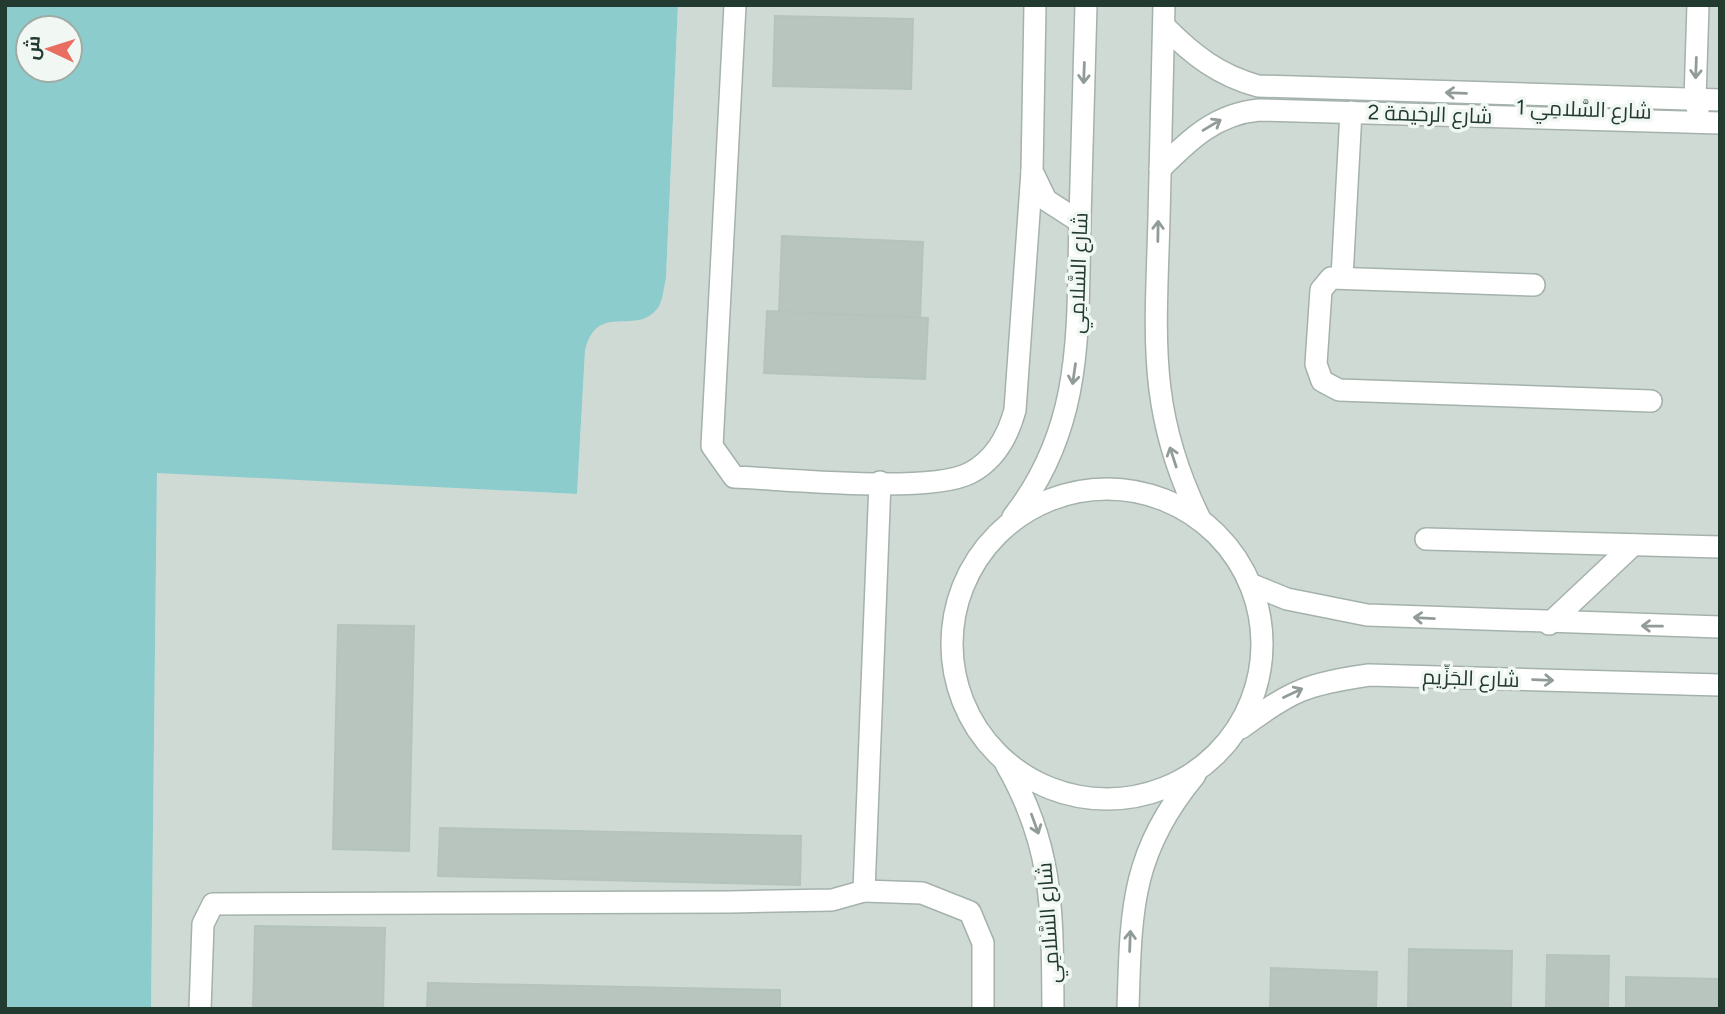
<svg xmlns="http://www.w3.org/2000/svg" width="1725" height="1014" font-family="Figtree,Cairo,sans-serif">
<rect width="100%" height="100%" fill="#e1ebe5"/>
<path fill="#d0dad4" d="M678,5H1720V1009H151L157,472L577,494L585,351L588,335L602,322L643,319L666,278Z"/>
<path fill="#8dcccc" fill-rule="evenodd" d="M5,5H678L666,278C664,286 663,299 659,306C638,339 597,299 585,351L577,494L157,473L151,1009H5ZM28,28H70V70H28Z"/>
<g fill="#b7c5be" stroke="#b4c4bb" stroke-width="2">
<path d="M775,16L913,19L911,89L773,86Z"/>
<path d="M782,236L923,242L920,318L779,312Z"/>
<path d="M767,311L928,318L925,379L764,373Z"/>
<path d="M338,625L414,626L409,851L333,849Z"/>
<path d="M440,828L801,836L800,885L438,876Z"/>
<path d="M255,926L385,928L383,1009H253Z"/>
<path d="M1409,949L1512,951L1511,1009H1408Z"/>
<path d="M1547,955L1609,956L1608,1009H1546Z"/>
<path d="M1271,968L1377,972L1376,1009H1270Z"/>
<path d="M1626,977L1720,979V1009H1626Z"/>
<path d="M428,983L780,990V1009H427Z"/>
</g>
<g fill="none" stroke-linecap="round" stroke-linejoin="round">
<g stroke="#a4b2ab" stroke-width="24">
<g id="minor">
<path d="M735,5L712,446L734,477C785,479 930,494 970,473C995,460 1008,436 1015,410L1032,171"/>
<path d="M1035,5L1032,171L1046,200L1080,222"/>
<path d="M1164,5C1162,76 1161,147 1159,218C1156,335 1146,410 1200,519"/>
<path d="M1698,5L1695,99L1698,111"/>
<path d="M1164,26C1193,55 1218,75 1258,86L1720,100"/>
<path d="M1160,169C1190,139 1216,114 1259,110L1720,123"/>
<path d="M1342,277L1351,112"/>
<path d="M1534,285L1331,278L1321,290L1316,364L1322,381L1339,390L1651,401"/>
<circle cx="1107" cy="644" r="155"/>
<path d="M1013,517C1085,425 1077,328 1080,218C1082,147 1084,76 1086,5"/>
<path d="M1426,539L1720,547"/>
<path d="M1250,584L1287,599L1367,615L1720,627"/>
<path d="M1549,624L1633,545"/>
<path d="M1241,728C1292,690 1307,684 1369,675L1720,685"/>
<path d="M1006,764C1055,849 1052,914 1053,1009"/>
<path d="M864,891L922,893L970,912L983,943V1009"/>
<path d="M200,1009L203,924L213,904L730,902L832,900L864,891L880,482"/>
<path d="M1128,1009C1131,912 1130,853 1195,775"/>
</g>
</g>
<use href="#minor" stroke="#fff" stroke-width="21"/>
</g>
<defs><path id="oneway-shaft" d="M-6 0H5M1.5-3L5.5 0L1.5 3" fill="none" stroke-width="1.6" stroke-linecap="round" stroke-linejoin="round" transform="scale(1.75)"/></defs>
<g stroke="#919c98">
<use href="#oneway-shaft" transform="translate(1696 68) rotate(92)"/>
<use href="#oneway-shaft" transform="translate(1084 73) rotate(92)"/>
<use href="#oneway-shaft" transform="translate(1456 93) rotate(-178)"/>
<use href="#oneway-shaft" transform="translate(1212 125) rotate(-31)"/>
<use href="#oneway-shaft" transform="translate(1158 231) rotate(-89)"/>
<use href="#oneway-shaft" transform="translate(1074 374) rotate(98)"/>
<use href="#oneway-shaft" transform="translate(1173 457) rotate(-108)"/>
<use href="#oneway-shaft" transform="translate(1424 618) rotate(-177)"/>
<use href="#oneway-shaft" transform="translate(1652 626) rotate(-179)"/>
<use href="#oneway-shaft" transform="translate(1543 680) rotate(2)"/>
<use href="#oneway-shaft" transform="translate(1293 693) rotate(-25)"/>
<use href="#oneway-shaft" transform="translate(1035 824) rotate(70)"/>
<use href="#oneway-shaft" transform="translate(1130 941) rotate(-88)"/>
</g>
<g text-anchor="middle" dominant-baseline="central" stroke-width="7" stroke-linejoin="round" paint-order="stroke">
<g font-size="21" fill="#233a30" stroke="#f1f8f4">
<text transform="translate(1584 109) rotate(2)">شارع السَّلامِي 1</text>
<text transform="translate(1430 114) rotate(2)">شارع الرخيمَة 2</text>
<text transform="translate(1078 273) rotate(-88)">شارع السَّلامِي</text>
<text transform="translate(1471 678) rotate(2)">شارع الجَزِّيم</text>
<text transform="translate(1048 923) rotate(-94)">شارع السَّلامِي</text>
</g>
</g>
<rect width="1725" height="1014" fill="none" stroke="#233a30" stroke-width="14"/>
<g transform="translate(49 49) rotate(274)"><circle r="33" fill="#f1f8f4" stroke="#9faca6" stroke-width="2"/>
<path d="M0-5L12 26L0 18L-12 26Z" fill="#e96e61"/>
<text y="-10" font-size="19" font-weight="bold" text-anchor="middle" fill="#233a30">ش</text>
</g>
</svg>
